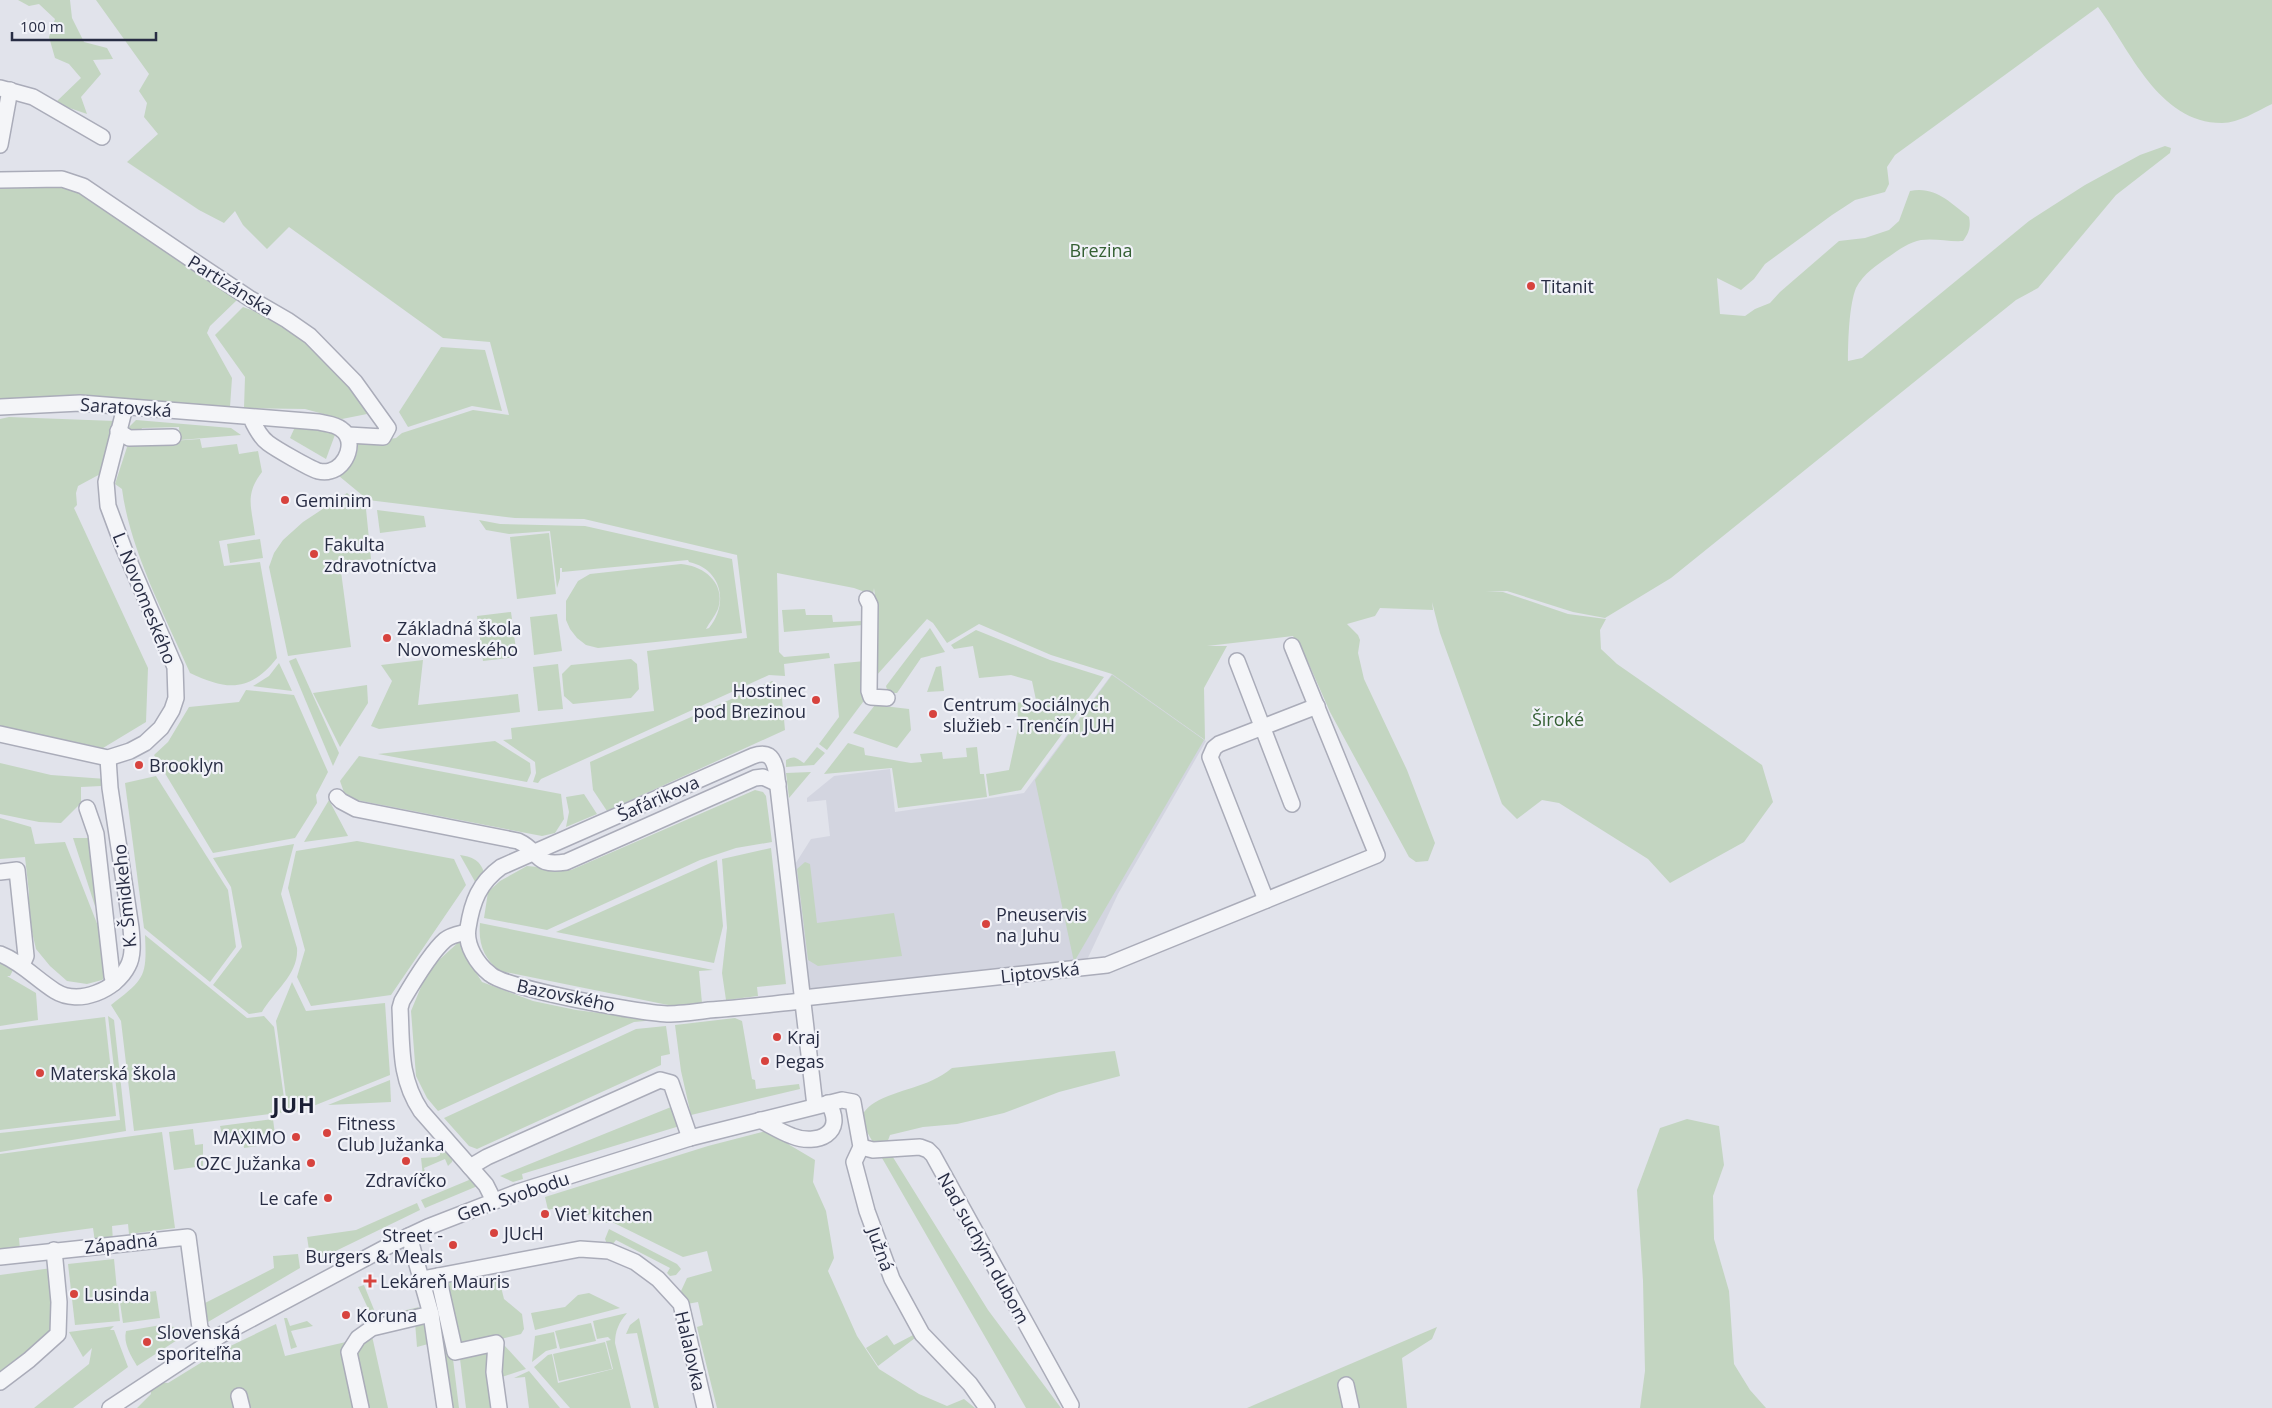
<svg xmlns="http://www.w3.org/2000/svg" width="2272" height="1408" font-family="'Open Sans',sans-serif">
<rect width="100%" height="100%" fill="#e1e3eb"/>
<path fill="#d3d5e0" d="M1112,674L1206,741L1118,894L1086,962L815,991L806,990L792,869L811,839L830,836L826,800L807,802V798L834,776L890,769L895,812L1024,793Z"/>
<g fill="#c3d5c1">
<path d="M18,0H70L72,18L84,42L107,48L113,59L93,60L101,74L81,97L87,114L55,103L81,78L69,64L55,58L49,37L55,19L39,4L29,6Z"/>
<path d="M96,0H2272V104C2257,111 2239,123 2222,123C2158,123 2130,49 2098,7L1895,155L1887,167L1889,184L1885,192L1855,200L1832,215L1765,264L1754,279L1741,290L1717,278L1720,314L1745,316L1755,309L1770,303L1780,292L1839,241L1865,238L1889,230L1899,221L1910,191C1936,186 1950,203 1969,217C1971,227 1969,233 1963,241C1949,242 1935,238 1921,240C1910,242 1898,250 1890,256C1878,264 1863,274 1856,288C1849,305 1848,342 1848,361L1862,358L2029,221L2085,185L2140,155L2165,146L2171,148L2170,153L2116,195L2038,288L2016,300L1671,578L1605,618L1573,612L1507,591L1486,592H1503L1568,614L1606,619L1600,630L1601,649L1617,664L1762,765L1773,802L1744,842L1670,883L1648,859L1559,803L1542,800L1517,819L1502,804L1440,633L1432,602L1433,610L1380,608L1375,616L1347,624L1358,635L1360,640L1358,653L1364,679L1407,770L1435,843L1428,861L1416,862L1409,857L1330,712L1308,662L1293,636L1207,646H1227L1204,688L1205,740L1112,674L1051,655L979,624L947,643L933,623L927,619L876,676L877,612L874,588L873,595L854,588L777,573L779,652L784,657L829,653L830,658L784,664L785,676L769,675L541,779L538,783L533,782L536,773L535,762L503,740L512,739L511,728L654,711L647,651L747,638L737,555L584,519L515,518L368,500L339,476C352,466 358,459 358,442L378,441L396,438L402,433L473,410L509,415L490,342L443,338L289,227L267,249L243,225L235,211L224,223L199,210L127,162L158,134L144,117L147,103L139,91L149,74Z"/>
<path d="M62,185L92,200L233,295L237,300L210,326L207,333L232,378L230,407L95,397L0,401V186Z"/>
<path d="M243,307L286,323L359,391L367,414L342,419L305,409L244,408L245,377L215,335Z"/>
<path d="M441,347L485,350L502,411L472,406L408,427L399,412Z"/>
<path d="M9,417L115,421L104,472L78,486L76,493L77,505L74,508L148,668L146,722L103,748L0,726V419Z"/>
<path d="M136,420L231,428L241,435L180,440L179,427L142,428L136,439L126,430Z"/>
<path d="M295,427L336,432L326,459L290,438Z"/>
<path d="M200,439L202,448L237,444L239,454L258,451L262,472C244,495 252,508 255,535L219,541L224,566L260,562L277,658C250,692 228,691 190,673C165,616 130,550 122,489L115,484L128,444Z"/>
<path d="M347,493L366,509L371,559L340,564L351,647L288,656L269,567L274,553L283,540L303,522Z"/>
<path d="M377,510L424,516L426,527L380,533Z"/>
<path d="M479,520L500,524L585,526L732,559L742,633L598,648L586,645L577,638L570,629L566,620V601L578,581L590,574L681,564C704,566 726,583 718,609C715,616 709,623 706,629L709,628C729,604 722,569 689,562L688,560L562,572V568H560V578L557,588L550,531L509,534L486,530Z"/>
<path d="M549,533L556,594L517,599L510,537Z"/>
<path d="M260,539L263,558L230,563L227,544Z"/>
<path d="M805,609L806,615H832L833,622L862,621L863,625L784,632L782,610Z"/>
<path d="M511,612L517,657L483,661L477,616Z"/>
<path d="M557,614L562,651L534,655L530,617Z"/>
<path d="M930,628L945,652L921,658L897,693H888L886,686Z"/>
<path d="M976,630L1050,660L1104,677L1021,790L989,796L986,774L1009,770L1019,724L1016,703L1036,700L1032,681L1011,675L979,678L973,646L954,649L951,645Z"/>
<path d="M296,658L339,753L333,766L289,661Z"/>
<path d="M631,659L637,664L639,689L631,698L573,704L564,696L562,674L571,665Z"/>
<path d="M423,660L418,705L518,694L520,712L379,729L371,726L392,681L381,665Z"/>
<path d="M865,661L866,698L827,750L819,744L839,717L834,664Z"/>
<path d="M279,663L292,691L253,686L269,676Z"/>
<path d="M558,664L563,709L538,711L533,667Z"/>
<path d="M941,666L944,691L927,692L936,667Z"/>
<path d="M1112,675L1204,740L1074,962L1035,780Z"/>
<path d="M772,681L781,688L785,730L607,811L593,790L590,762Z"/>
<path d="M367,685L368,703L340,747L313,693Z"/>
<path d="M246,690L294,695L328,772L316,795L317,803L295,838L213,853L154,755L168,742L189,707L239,702Z"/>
<path d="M875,705L909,709L911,730L897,748L853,733Z"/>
<path d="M495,741L530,763L531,773L527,782L378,754Z"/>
<path d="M848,743L864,748L865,755L911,763L922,762L920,754L942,752L943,759L967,757L966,748L977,747L980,774H984L987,797L898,808L892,768L824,774Z"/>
<path d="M817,747L825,753L814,765L786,767V760C795,755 796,758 804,763Z"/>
<path d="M359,756L561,794L564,819L555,833L542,836L346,798L340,781Z"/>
<path d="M0,763L51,775L106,779L101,786L81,787V803L61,823L39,822L0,814Z"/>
<path d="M811,772L789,798L786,773Z"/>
<path d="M156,776L228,890L236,947L210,982L144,928L125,783Z"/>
<path d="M755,790L763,792L766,796L772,842L736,848L700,860L547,930L484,918L488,892L500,881L527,866L571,870Z"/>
<path d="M584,794L597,814L566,827L569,812L566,797Z"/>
<path d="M329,800L348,836L304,842Z"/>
<path d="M0,818L31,827L35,844L65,842L98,926L102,927L109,973L102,980L87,984L67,981L50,966L36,949L29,919V893L25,857L0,859Z"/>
<path d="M73,838H95L101,905L95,906Z"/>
<path d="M357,841L454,859L466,885L391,995L311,1006L297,977L305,950L288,888L296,851Z"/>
<path d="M294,844L281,894L297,948C299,974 274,991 262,1012L249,1014L213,985L242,947L231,887L213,858Z"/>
<path d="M771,848L786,984L757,987L758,996L726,1000L722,973L727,928L722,859Z"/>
<path d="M460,855C475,857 482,862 485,877L478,887Z"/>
<path d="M717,860L723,926L714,963L556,932Z"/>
<path d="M805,862L810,864L817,923L894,913L902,956L818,966L808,960L797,869Z"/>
<path d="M480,923L713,970L699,971L702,1003L673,1006L500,971C484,959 478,944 480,923Z"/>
<path d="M145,935L247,1018L264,1016L274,1027L286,1112L134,1131L121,1021L111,1005C145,979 147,977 145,935Z"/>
<path d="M462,939L466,957L482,982L533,1001L576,1010L656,1020L634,1022L438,1111L427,1098L416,1076L411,1011L428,970Z"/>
<path d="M0,963L13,970L10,976H7L36,993L38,1020L0,1026Z"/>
<path d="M292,982L306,1011L385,1003L390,1075L301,1111L288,1113L276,1021Z"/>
<path d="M108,1016L114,1020L126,1131L0,1152V1133L120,1120Z"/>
<path d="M105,1017L116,1116L0,1130V1030Z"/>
<path d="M735,1018L742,1021L752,1079L755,1080L756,1089L799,1084L800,1089L691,1115L681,1071L675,1025Z"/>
<path d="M666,1026L670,1054L661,1056V1065L477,1149L469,1146L444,1118L636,1029Z"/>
<path d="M1115,1051L1120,1076L1059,1092L1004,1113L957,1124L923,1127L890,1135L886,1146L988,1310L1061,1408H1026L863,1125L855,1123C861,1116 867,1107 874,1103C899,1088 926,1089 952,1068Z"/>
<path d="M390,1080L391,1102L328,1105Z"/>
<path d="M676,1105L683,1125L522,1174L523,1179L513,1182L500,1176Z"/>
<path d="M273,1119L276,1143L244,1148L243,1140L232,1141L231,1133L222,1134L220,1126Z"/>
<path d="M1687,1119L1719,1126L1724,1165L1713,1196L1714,1239L1729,1291L1734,1364L1750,1390L1766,1408H1640L1645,1371L1643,1281L1637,1190L1660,1128Z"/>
<path d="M193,1129L195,1145L203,1144V1166L174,1170L169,1132Z"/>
<path d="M766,1131L815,1160L813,1182L826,1211L834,1258L828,1271L857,1336L879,1369L919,1394L947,1406L964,1399L975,1408H717L697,1327L703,1325L698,1302L687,1304L681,1291L687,1278L712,1271L707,1251L683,1257L612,1222L605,1223L601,1212L572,1218L569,1205L548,1210L545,1197L708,1146Z"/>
<path d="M162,1132L175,1228L129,1234L128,1224L112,1226L113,1241L95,1242L93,1228L19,1238L20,1250L0,1253V1154Z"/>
<path d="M441,1145L453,1158L452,1162L448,1166L445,1159L424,1168L426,1176H423L421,1158L436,1157L440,1155Z"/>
<path d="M471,1172L480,1185L425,1208L421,1200L469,1180L466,1174Z"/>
<path d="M417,1203L420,1210L311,1263L307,1237L356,1230Z"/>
<path d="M609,1229L677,1264L681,1269L676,1275L670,1276L667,1273L670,1268L616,1240L612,1245L607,1244L605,1239Z"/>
<path d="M298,1254L300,1268L208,1322L204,1316L203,1304L274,1268L273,1256Z"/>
<path d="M114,1259L120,1321L75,1325L68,1264Z"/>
<path d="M52,1268L54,1332L0,1376V1275Z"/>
<path d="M462,1279L464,1286L499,1279L504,1299L522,1314L524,1329L521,1334L460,1349L444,1283Z"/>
<path d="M364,1285L377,1317L419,1307L414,1312L374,1321L358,1287Z"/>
<path d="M438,1290L452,1351L459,1408H453C448,1369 441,1330 433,1291Z"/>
<path d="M156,1291L160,1318L123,1323L119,1296Z"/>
<path d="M589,1293L620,1308L535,1330L531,1313L565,1307L578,1295Z"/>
<path d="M627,1313C619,1322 615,1331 615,1343L631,1408H570L534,1367L548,1355L552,1354L558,1383L613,1369L606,1341L611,1340L608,1337L597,1339L593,1321Z"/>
<path d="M284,1318H287L290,1326L307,1321L313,1326L291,1331L297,1347L291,1349Z"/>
<path d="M639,1318L659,1408H654L637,1333L626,1334L630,1325Z"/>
<path d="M415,1322L427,1323L428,1344L417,1347Z"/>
<path d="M591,1323L596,1341L560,1349L555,1331Z"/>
<path d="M276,1324L285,1356L372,1336L388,1408H137L151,1394L150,1386L158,1382L168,1383L220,1351Z"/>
<path d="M161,1325L188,1329V1333L137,1366C131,1356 123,1343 126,1331Z"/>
<path d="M114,1326L110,1330H114L128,1367L73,1408H34L89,1364L92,1348L83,1357L69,1332Z"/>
<path d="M1437,1327L1432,1339L1402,1358L1407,1408H1247Z"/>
<path d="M554,1332L557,1348L546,1351L532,1362L535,1336Z"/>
<path d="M917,1333L919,1335L878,1366L866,1348L887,1335L894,1345Z"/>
<path d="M605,1342L612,1369L559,1381L553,1354Z"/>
<path d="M504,1345L526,1369L499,1378Z"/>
<path d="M493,1349L496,1408H466L460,1359Z"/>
<path d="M529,1371L560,1408H529L525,1377L514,1378Z"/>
</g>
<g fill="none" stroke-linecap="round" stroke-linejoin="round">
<g stroke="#aaacb9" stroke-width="18">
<g id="minor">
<path d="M0,88L33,97L102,137"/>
<path d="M0,145L10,90"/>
<path d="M0,180L62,179L83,186L198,264L249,298L287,320L310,336L355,382L388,428L383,437L348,435"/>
<path d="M0,407L80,403L319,422C327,424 335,424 341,429C357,440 347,467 330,471C327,472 322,472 318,471C309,468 276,449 268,443C260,437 255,427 251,418"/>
<path d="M118,431L129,438L173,437"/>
<path d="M867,599L870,605L869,691L871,697L887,698"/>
<path d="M1237,661L1292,804"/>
<path d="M0,734L108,758L130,751L145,743L161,728L172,710L176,698L175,667L124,549L108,506L106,482L125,407"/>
<path d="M337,797L341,801L356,809L518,841C542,852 533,867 566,862L755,778L763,777L778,784"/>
<path d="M87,808L96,834L112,976L114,983"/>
<path d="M0,872L17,870L26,956L22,965"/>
<path d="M1266,900L1210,757L1214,748L1219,744L1317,706"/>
<path d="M467,932C459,934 451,935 445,940C431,952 412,984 402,1001L400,1008C402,1046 399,1078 421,1111L486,1185L494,1201"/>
<path d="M0,954C21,962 36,979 55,991C79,1006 116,990 128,966C134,955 132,940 131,928L110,788L108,758"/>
<path d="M803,998L1107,965L1377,855L1292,646"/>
<path d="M803,1001C772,1004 740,1008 709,1010C695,1012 681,1014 667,1014C640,1013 507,989 490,974C477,964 465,945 468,928C472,902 479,883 501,867L753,756C767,751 773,756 776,770L815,1106"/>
<path d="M760,1120C770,1125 781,1132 792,1136C817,1146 847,1133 828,1103"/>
<path d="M861,1147L873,1150L920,1147L928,1150L933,1155L1071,1405"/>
<path d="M470,1167L487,1157L660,1080L671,1083L690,1138"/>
<path d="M409,1236L431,1314L445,1408"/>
<path d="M0,1257L188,1237L200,1328L209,1343"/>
<path d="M438,1276L455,1352L496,1343L494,1372L499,1408"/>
<path d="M422,1279L580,1249L609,1251L635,1262L658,1279L681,1304L705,1408"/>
<path d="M0,1382L29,1360L58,1334L59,1302L54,1250"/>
<path d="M1346,1385L1351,1408"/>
<path d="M239,1396L242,1408"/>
<path d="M110,1408L221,1335L394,1243L428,1227L518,1192L690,1138L842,1100L853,1102L861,1147L854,1162L867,1211L892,1279L922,1334L970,1384L987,1408"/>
<path d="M361,1408L349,1352L358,1338L372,1328L431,1314"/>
</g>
</g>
<use href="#minor" stroke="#f4f5f8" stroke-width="15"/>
</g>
<g fill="#d7433e" stroke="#f1f2f8" stroke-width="2">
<circle cx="1531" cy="286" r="5"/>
<circle cx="285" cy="500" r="5"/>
<circle cx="314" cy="554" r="5"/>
<circle cx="387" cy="638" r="5"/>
<circle cx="816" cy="700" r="5"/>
<circle cx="933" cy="714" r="5"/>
<circle cx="139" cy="765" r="5"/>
<circle cx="986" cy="924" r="5"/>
<circle cx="777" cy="1037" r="5"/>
<circle cx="765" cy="1061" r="5"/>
<circle cx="40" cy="1073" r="5"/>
<circle cx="327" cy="1133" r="5"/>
<circle cx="296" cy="1137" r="5"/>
<circle cx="406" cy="1161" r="5"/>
<circle cx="311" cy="1163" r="5"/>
<circle cx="328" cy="1198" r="5"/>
<circle cx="545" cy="1214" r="5"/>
<circle cx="494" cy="1233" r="5"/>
<circle cx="453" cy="1245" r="5"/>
<path d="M367.5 1273.5h5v5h5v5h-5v5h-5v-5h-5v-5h5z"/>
<circle cx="74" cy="1294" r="5"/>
<circle cx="346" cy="1315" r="5"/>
<circle cx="147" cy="1342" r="5"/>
</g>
<g text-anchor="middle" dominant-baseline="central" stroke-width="4.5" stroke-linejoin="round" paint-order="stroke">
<g font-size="18" fill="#356034" stroke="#f1f2f8">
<text x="1101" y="250">Brezina</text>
<text x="1558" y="719">Široké</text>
</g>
<g font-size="18" fill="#282d44" stroke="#f1f2f8">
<text transform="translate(231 285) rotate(32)">Partizánska</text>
<text transform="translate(126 407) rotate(4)">Saratovská</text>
<text transform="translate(145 598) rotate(68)">L. Novomeského</text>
<text transform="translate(658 798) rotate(-24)">Šafárikova</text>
<text transform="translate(124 896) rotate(-96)">K. Šmidkeho</text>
<text transform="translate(1040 972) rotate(-6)">Liptovská</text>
<text transform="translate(566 995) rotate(12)">Bazovského</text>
<text transform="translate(513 1196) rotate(-19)">Gen. Svobodu</text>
<text transform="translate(121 1243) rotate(-6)">Západná</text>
<text transform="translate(984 1248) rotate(61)">Nad suchým dubom</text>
<text transform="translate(881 1249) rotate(70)">Južná</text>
<text transform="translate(691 1351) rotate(77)">Halalovka</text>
</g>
<g font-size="18" fill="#282d44" stroke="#f1f2f8" text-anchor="start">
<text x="1541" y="286">Titanit</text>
<text x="295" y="500">Geminim</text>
<text x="324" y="544">Fakulta<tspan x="324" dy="21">zdravotníctva</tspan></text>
<text x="397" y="628">Základná škola<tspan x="397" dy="21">Novomeského</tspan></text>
<text x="806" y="690" text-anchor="end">Hostinec<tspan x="806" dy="21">pod Brezinou</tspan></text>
<text x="943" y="704">Centrum Sociálnych<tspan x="943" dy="21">služieb - Trenčín JUH</tspan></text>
<text x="149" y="765">Brooklyn</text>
<text x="996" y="914">Pneuservis<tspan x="996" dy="21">na Juhu</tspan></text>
<text x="787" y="1037">Kraj</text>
<text x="775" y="1061">Pegas</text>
<text x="50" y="1073">Materská škola</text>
<text x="337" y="1123">Fitness<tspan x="337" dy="21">Club Južanka</tspan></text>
<text x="286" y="1137" text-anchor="end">MAXIMO</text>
<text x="301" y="1163" text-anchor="end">OZC Južanka</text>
<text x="406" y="1180" text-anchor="middle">Zdravíčko</text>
<text x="318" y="1198" text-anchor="end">Le cafe</text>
<text x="555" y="1214">Viet kitchen</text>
<text x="504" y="1233">JUcH</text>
<text x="443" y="1235" text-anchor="end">Street -<tspan x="443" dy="21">Burgers &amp; Meals</tspan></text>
<text x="380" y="1281">Lekáreň Mauris</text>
<text x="84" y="1294">Lusinda</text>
<text x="356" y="1315">Koruna</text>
<text x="157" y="1332">Slovenská<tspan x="157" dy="21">sporiteľňa</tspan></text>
</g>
<g font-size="22" font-weight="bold" letter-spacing="1" fill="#1a1e34" stroke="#f1f2f8">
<text x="294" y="1104">JUH</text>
</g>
</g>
<path d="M12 32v8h144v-8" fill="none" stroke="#282d44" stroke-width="2.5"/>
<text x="20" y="32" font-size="15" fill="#282d44" stroke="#f1f2f8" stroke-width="4" paint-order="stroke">100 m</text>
</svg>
